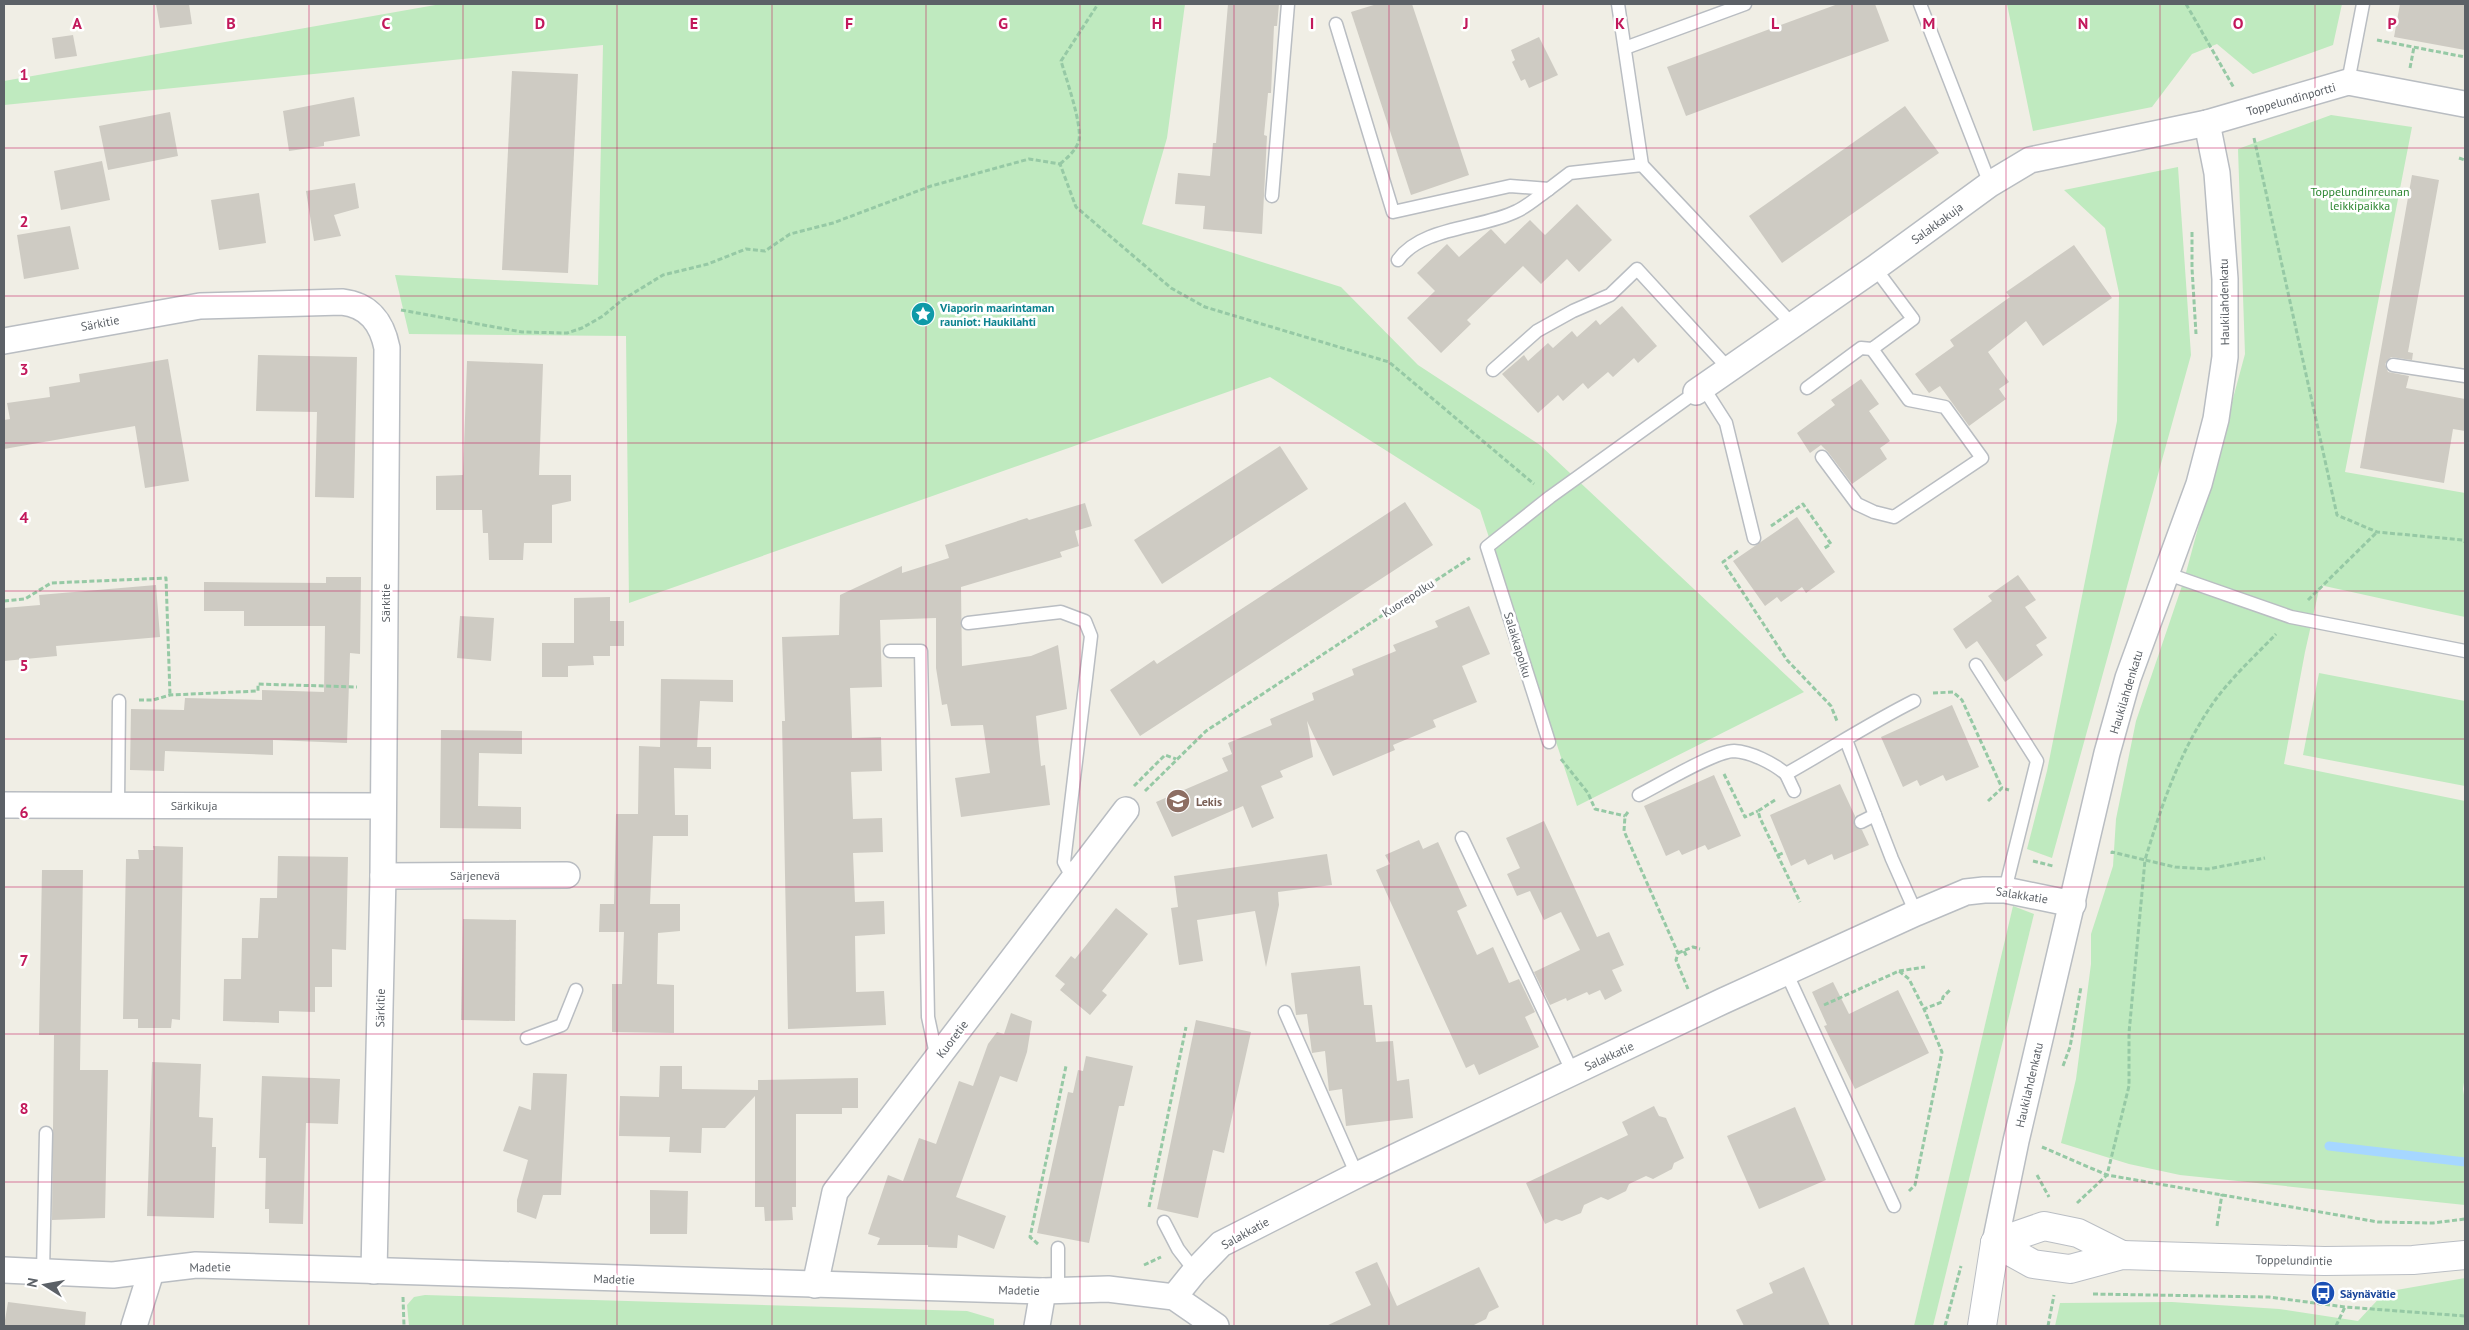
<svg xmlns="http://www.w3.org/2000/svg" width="2469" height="1330" font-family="'PT Sans',sans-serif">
<rect width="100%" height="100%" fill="#f0eee5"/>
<g fill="#bfeabf">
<path d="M441,4H1185L1167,138L1142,224L1341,287L1418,365L1540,445L1804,692L1577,806L1480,510L1270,377L629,603L626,336L409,334L395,275L598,285L603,45L4,105V81Z"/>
<path d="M2007,4H2342L2333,45L2253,74L2217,44L2192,54L2152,107L2033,131Z"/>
<path d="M2331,115L2412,127L2345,472L2465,493V617L2320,585L2305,652L2284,764L2465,801V1076L2463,1089L2465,1101V1205L2180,1175L2129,1164L2061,1143L2076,1079L2091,964V934L2113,866L2116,819L2136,721L2184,580L2245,354L2238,149Z"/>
<path d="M2178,167L2191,355L2052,858L2027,849L2047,771L2117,421L2119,293L2105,228L2064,190Z"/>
<path d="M2319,673L2465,701V786L2303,755Z"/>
<path d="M2013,906L2034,914L1933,1326H1914Z"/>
<path d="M2465,1278V1326H2055L2060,1303L2172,1302L2279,1309L2358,1321L2385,1292Z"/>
<path d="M425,1295L967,1311L994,1319V1326H409L407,1305L414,1297Z"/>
</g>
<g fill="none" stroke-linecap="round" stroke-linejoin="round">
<path stroke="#a6d7ff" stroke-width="9" d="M2329,1146L2465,1162"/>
</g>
<g fill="#cecbc3">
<path d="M156,4H189L192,24L160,28Z"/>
<path d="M1228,4H1279L1277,26H1274L1271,93H1268L1264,135L1267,136L1262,234L1203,229L1205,206L1175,204L1178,173L1210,176L1213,143H1216Z"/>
<path d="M1377,4H1412L1469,175L1411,195L1351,12Z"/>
<path d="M1838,4H1875L1889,41L1686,116L1667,67Z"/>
<path d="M2400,4H2465V50L2394,37Z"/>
<path d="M73,35L77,56L55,59L52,38Z"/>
<path d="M1539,37L1558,75L1529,88L1525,79L1521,81L1512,62L1515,60L1511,50Z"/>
<path d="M512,71L578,74L568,273L502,270Z"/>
<path d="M354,97L360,136L324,142V146L289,151L283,111Z"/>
<path d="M1905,106L1939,153L1782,263L1749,216Z"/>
<path d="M170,112L178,156L108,170L99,126Z"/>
<path d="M102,161L110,200L61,210L54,171Z"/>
<path d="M2412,175L2439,180L2408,352L2413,353L2412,360L2391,357L2385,364L2388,372L2409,376L2406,388L2465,399V431L2453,429L2444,483L2360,468Z"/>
<path d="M355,183L359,208L334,215L341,236L314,241L306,191Z"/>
<path d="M259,193L266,243L219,250L211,200Z"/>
<path d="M1577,204L1612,240L1579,272L1567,259L1541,284L1523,266L1467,320L1471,324L1441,353L1407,318L1435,291L1417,273L1447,244L1459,257L1491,229L1505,244L1530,220L1545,235Z"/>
<path d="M70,226L79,269L24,279L17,235Z"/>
<path d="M2074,245L2112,298L2043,346L2026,321L1988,352L2009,382L1999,389L2006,399L1969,426L1940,386L1929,393L1915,374L1954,346L1950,340L2010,297L2006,292Z"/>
<path d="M1622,306L1657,346L1638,363L1634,358L1613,377L1608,372L1588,389L1583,383L1563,401L1558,395L1538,413L1502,374L1524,355L1528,361L1548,343L1553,348L1572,331L1577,337L1596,320L1600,325Z"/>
<path d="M258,355L357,357L354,498L315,497L317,412L256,411Z"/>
<path d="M168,359L189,481L145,488L135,426L4,449V420L10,419L7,403L50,397L49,387L80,382L79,374Z"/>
<path d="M467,361L543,364L539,475H571V501L552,505V543H524L523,560H489L488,533H483L482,510H436V476L463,475Z"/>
<path d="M1861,379L1879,404L1869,411L1890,441L1880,448L1887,459L1852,484L1828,452L1821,445L1810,453L1797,433L1835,405L1831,400Z"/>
<path d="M1280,446L1308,489L1162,584L1134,540Z"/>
<path d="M1405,502L1433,545L1140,736L1110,690L1154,660L1157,664Z"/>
<path d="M1085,503L1092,526L1075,531L1079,546L1060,552L1062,557L961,587L962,666L1031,656L1058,645L1067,709L1036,716L1041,766L1045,765L1050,805L961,817L955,778L990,773L983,725L951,726L947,704L942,705L936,668V618L880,620L882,687L850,688L852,738L881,737L882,771L851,772L853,819L882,818L883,852L853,853L855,902L884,901L885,934L855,936L856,992L884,991L886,1025L788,1029L782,721H785L782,637L839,635L840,595L902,566V573L949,558L945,545L1027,518L1029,520Z"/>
<path d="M1797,517L1835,572L1806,593L1802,587L1781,602L1777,597L1765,606L1733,561Z"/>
<path d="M2018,575L2036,600L2025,607L2047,638L2036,645L2043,655L2005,682L1977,641L1966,649L1953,629L1992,601L1988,596Z"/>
<path d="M326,577H361L360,654L350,653L347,743L273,740V755L165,751L164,771L130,770L131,709L184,710L185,698L262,700V690L324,692L325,626H244V611H204V582L326,583Z"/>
<path d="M156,585L160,637L56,646L57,656L4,661V608L40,605L39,595Z"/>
<path d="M610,597V621H624V646H610V656H593L594,665L568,666V677H542V643H574V598Z"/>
<path d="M1469,606L1490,654L1462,666L1477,702L1433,720L1436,727L1393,745L1395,750L1333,776L1307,721L1313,757L1280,771L1283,777L1261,786L1274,818L1252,828L1243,806L1172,837L1156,802L1228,771L1222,758L1232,754L1228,743L1272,725L1270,719L1314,700L1312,693L1354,675L1352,669L1396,651L1393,645L1438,627L1435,621Z"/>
<path d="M460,616L494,618L491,661L457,658Z"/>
<path d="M661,679L733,680V702L700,701L697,747H711V769L674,768L675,815H688V836H653L650,904H680V931L658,933L657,984L674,985V1033L612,1032V984H622L624,932H599L600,904H614L616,814H638L639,746L660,747Z"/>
<path d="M1952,705L1979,767L1946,781L1943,775L1920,786L1917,780L1903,787L1881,737Z"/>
<path d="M441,730L522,731V754L479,753L478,806L521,807V829L440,828Z"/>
<path d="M1714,775L1741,836L1708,850L1705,845L1682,855L1679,850L1666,856L1644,806Z"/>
<path d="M1840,784L1855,816L1854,825L1862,830L1869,845L1834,860L1832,854L1808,865L1805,859L1791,866L1770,815Z"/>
<path d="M1544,821L1597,937L1609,932L1624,965L1612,970L1622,991L1605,1000L1600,990L1589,995L1587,992L1567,1001L1566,998L1550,1005L1534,972L1580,950L1561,912L1544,920L1530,891L1517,896L1507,874L1520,868L1506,838Z"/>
<path d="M1419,840L1423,849L1438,842L1467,906L1457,911L1477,955L1493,947L1509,983L1519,979L1535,1012L1525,1017L1539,1047L1479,1075L1474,1064L1466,1068L1376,870L1390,864L1385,855Z"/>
<path d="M153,846L183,847L180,1020L172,1019L171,1028H138V1019H123L126,859H139L138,850H154Z"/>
<path d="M1327,854L1332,885L1278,892L1279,905L1266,967L1255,911L1197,920L1203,961L1179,965L1171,908L1178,907L1174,876Z"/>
<path d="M278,856L348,857L346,950L332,949V987H315V1012L279,1011V1023L223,1021L224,979H241L242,938H258L260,898H277Z"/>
<path d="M42,870H83L80,1070H108L105,1218L52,1220L54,1035H39Z"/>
<path d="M1116,908L1148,934L1102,991L1107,995L1090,1015L1060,990L1065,984L1055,976L1071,956L1075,959Z"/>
<path d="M463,919L516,920L515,1021L461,1020Z"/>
<path d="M1360,966L1364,1005H1372L1376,1042L1393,1041L1397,1081L1409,1079L1413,1118L1346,1126L1342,1089L1329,1091L1325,1051L1312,1053L1307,1014L1296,1015L1291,973Z"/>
<path d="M1833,982L1849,1014L1898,990L1929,1053L1855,1089L1824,1026L1827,1025L1812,992Z"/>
<path d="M1011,1013L1032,1021L1027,1052L1017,1082L1000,1076L956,1197L1006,1216L994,1249L958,1235L957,1248L928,1247V1245H877L880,1238L868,1234L888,1175L903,1181L919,1138L936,1144L959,1081L973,1086L988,1044L997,1032L1004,1034Z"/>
<path d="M1196,1020L1251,1032L1224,1153L1213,1150L1198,1218L1157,1209Z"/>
<path d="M1086,1056L1133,1066L1124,1106H1119L1089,1243L1037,1233L1068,1092L1073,1093L1078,1070L1083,1071Z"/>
<path d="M152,1062L201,1064L199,1117L213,1118L212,1147H216L214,1218L147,1216Z"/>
<path d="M660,1066H682V1089L758,1090V1080L858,1078V1108H842V1114H796V1207H792L793,1220L765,1221L764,1207H755V1096L725,1128H702L701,1153L669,1152L670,1137L619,1136L620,1096L659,1097Z"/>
<path d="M533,1073L567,1074L561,1195H543L536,1219L517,1212V1200L528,1160L503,1151L519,1106L531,1110Z"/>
<path d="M262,1076L340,1079L338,1124L306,1123L303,1224L269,1223V1209H265L266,1158H259Z"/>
<path d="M1654,1106L1659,1116L1666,1118L1684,1158L1674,1163L1672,1169L1653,1179L1646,1176L1629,1184L1626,1191L1608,1200L1601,1197L1584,1205L1581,1213L1562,1221L1556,1219L1545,1224L1526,1183L1628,1135L1622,1122Z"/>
<path d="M1795,1107L1826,1180L1759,1209L1727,1136Z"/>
<path d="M650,1190L688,1191L687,1234H650Z"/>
<path d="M1377,1262L1397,1306L1479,1267L1499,1307L1489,1312L1486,1319L1472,1326H1326L1371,1305L1355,1272Z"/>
<path d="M1804,1267L1830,1326H1744L1736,1310L1773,1293L1769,1283Z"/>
<path d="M8,1302L86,1312L85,1326H4Z"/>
</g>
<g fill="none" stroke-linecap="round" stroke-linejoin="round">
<g stroke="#b9bdc2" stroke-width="15">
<g id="service">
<path d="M1618,4L1642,165"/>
<path d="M1920,4L1990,184"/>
<path d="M1336,24L1393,212L1510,186L1549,189L1570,173L1642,165L1793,325"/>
<path d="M1625,48L1745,4"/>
<path d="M2348,82L2363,4"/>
<path d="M1272,196L1288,4"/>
<path d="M1398,260C1422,226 1482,229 1517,211C1528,206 1539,196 1549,189"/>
<path d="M2393,365L2465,376"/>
<path d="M1493,370L1537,331L1573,311L1610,295L1637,269L1729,369"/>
<path d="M1703,387L1726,423L1754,538"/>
<path d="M1807,388L1861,348L1872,349L1913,319L1875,268"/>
<path d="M1822,457L1857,504L1874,512L1894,517L1982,458L1945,407L1909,400L1872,349"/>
<path d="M2165,573L2291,617L2465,651"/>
<path d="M968,623L1061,612L1085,621L1091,636L1064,862L1073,879"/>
<path d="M890,651H921L928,1017L937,1059"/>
<path d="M1976,665L2037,761L2005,890"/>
<path d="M1846,740L1892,859L1916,913"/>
<path d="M1549,742L1487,547L1550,497L1696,392"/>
<path d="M1786,774L1794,791"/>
<path d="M1639,795C1659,785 1715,751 1734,751C1751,752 1773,763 1786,774C1829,750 1870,723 1914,701"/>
<path d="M118,805L119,701"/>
<path d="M1861,822L1875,815"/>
<path d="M1462,838L1573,1073"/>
<path d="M1786,972L1894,1206"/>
<path d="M1285,1012L1357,1175"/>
<path d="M527,1038L562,1025L576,990"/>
<path d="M1164,1222L1178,1249L1195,1271"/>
<path d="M1058,1248V1290"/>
<path d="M43,1272L46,1133"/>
</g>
</g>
<g stroke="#b9bdc2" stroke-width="28">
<g id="minor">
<path d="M4,341L200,306L342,302C369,305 382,323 387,348L383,876L374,1271"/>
<path d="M1696,392L1875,268L1990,184L2030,160L2207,123L2348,82L2464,104"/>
<path d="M4,805L383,806"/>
<path d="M383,876L567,875"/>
<path d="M1995,1243L2016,1141L2107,753L2128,678L2199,484L2216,419L2225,357V279L2217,173L2207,123"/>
<path d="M4,1270L113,1275L196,1265L1043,1291L1108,1289L1174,1297L1216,1326"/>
<path d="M815,1285L835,1192L1126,810"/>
<path d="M1174,1297L1195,1271L1221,1244L1357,1175L1723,1001L1916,913L1966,892L1984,890H2005L2073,904"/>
<path d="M134,1326L151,1272"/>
<path d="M1037,1326L1043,1291"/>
</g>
</g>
<g stroke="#babec4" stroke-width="30">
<g id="secondary">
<path d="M1995,1243L2033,1264L2070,1269L2122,1255L2324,1261L2413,1260L2465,1255"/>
<path d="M1995,1243L2044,1226L2078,1233L2122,1255"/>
<path d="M1982,1326L1995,1243"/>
</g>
</g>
<g stroke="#96c9a5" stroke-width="3" stroke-dasharray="5 2.5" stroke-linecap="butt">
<path d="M2186,4L2234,88"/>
<path d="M2377,40L2465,57"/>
<path d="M2410,68L2414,47"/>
<path d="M2254,138L2337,515L2377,532L2463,540L2465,542"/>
<path d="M2459,158L2465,160"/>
<path d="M1060,164C1068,157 1076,151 1079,140C1082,124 1066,78 1061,61L1098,4"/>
<path d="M2192,232V268L2196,334"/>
<path d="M401,310L522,332L567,333L582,328L603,316L622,300L663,275L708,264L746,249L765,251L790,234L833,223L931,186L1029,159L1060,164L1076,207L1171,288L1205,307L1389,362L1534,484"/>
<path d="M1771,526L1803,504L1831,544L1823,549"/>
<path d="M1738,551L1723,562L1787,660L1831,706L1837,721"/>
<path d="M2308,600L2377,532"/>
<path d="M4,601L25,599L51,583L166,578L170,695"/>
<path d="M1933,693L1953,692L1962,700L2002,788"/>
<path d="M139,700H153L170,695L258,691V684L357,687"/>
<path d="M1561,759L1588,793L1595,809L1625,816"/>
<path d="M1724,774L1745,817L1758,811"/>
<path d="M1134,786L1165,755L1176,759"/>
<path d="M1145,791L1206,731L1470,558"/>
<path d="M1775,800L1758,811L1760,818L1800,902"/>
<path d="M1988,801L2002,788L2009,790"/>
<path d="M1628,812L1625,816L1624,831L1678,953L1676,960L1688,989"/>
<path d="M2112,854V852L2145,860C2162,804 2181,747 2216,699C2233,676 2256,655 2276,634"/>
<path d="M1778,855L1783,853"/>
<path d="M2033,861L2053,866"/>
<path d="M1684,951L1687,957"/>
<path d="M1678,953L1693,947L1700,949"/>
<path d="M1899,971L1925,967"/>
<path d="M1824,1005L1899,971L1909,979L1924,1009L1942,1002L1943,997L1951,989"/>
<path d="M2063,1066L2070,1047L2081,987"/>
<path d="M2042,1147L2107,1175L2378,1222L2433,1223L2465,1219"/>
<path d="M2037,1175L2049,1197"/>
<path d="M1909,1191L1915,1185L1942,1052L1924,1009"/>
<path d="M2077,1203L2107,1175L2129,1086V1033L2145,860L2175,867L2208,869L2265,858"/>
<path d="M1149,1207L1186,1027"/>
<path d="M2217,1226L2222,1194"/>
<path d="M1038,1244L1030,1237L1066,1066"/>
<path d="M1144,1265L1161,1257"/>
<path d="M2093,1294L2269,1297L2345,1307L2465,1316"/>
<path d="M403,1297L404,1326"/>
<path d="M1945,1326L1961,1266"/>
<path d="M2048,1326L2054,1295"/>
<path d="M2336,1326L2345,1307"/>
</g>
<use href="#service" stroke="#fff" stroke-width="12"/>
<use href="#minor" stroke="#fff" stroke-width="25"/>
<use href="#secondary" stroke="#fff" stroke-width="28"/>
</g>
<path fill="none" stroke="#c2185b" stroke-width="1" stroke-opacity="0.55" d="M154,4V1326M309,4V1326M463,4V1326M617,4V1326M772,4V1326M926,4V1326M1080,4V1326M1234,4V1326M1389,4V1326M1543,4V1326M1697,4V1326M1852,4V1326M2006,4V1326M2160,4V1326M2315,4V1326M4,148H2465M4,296H2465M4,443H2465M4,591H2465M4,739H2465M4,887H2465M4,1034H2465M4,1182H2465"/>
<defs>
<g id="sight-disc" transform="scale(1.25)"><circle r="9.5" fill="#0f9aa8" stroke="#fff"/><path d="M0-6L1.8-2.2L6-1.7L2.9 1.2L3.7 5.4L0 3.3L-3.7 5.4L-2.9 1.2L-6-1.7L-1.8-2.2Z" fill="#fff"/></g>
<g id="school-disc" transform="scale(1.25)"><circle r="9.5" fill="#8d6e63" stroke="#fff"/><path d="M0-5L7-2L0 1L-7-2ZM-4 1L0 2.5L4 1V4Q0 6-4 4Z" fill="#fff"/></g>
<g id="bus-disc" transform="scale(1.25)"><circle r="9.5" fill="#1a4fb4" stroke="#fff"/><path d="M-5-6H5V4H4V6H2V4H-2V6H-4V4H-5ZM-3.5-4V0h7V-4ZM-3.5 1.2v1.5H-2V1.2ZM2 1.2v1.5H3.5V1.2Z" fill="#fff"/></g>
</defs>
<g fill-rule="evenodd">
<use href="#sight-disc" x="923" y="314"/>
<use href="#school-disc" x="1178" y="801"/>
<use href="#bus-disc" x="2323" y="1293"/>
</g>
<g text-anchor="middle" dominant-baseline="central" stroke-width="5" stroke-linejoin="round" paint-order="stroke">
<g font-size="12" fill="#5c6167" stroke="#fff">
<text transform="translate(2291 99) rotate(-16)">Toppelundinportti</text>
<text transform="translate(1937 223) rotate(-36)">Salakkakuja</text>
<text transform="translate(2224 302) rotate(-91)">Haukilahdenkatu</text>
<text transform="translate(100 323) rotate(-11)">Särkitie</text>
<text transform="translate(1408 598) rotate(-33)">Kuorepolku</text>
<text transform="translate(385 603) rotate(-90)">Särkitie</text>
<text transform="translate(1518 645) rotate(73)">Salakkapolku</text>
<text transform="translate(2126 692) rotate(-73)">Haukilahdenkatu</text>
<text x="194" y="805">Särkikuja</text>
<text x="475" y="875">Särjenevä</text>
<text transform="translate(2022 895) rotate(9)">Salakkatie</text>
<text transform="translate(380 1008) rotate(-89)">Särkitie</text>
<text transform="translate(952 1039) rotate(-53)">Kuoretie</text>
<text transform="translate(1609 1056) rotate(-25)">Salakkatie</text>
<text transform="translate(2029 1085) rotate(-77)">Haukilahdenkatu</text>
<text transform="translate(1245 1233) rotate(-29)">Salakkatie</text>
<text transform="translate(2294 1260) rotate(1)">Toppelundintie</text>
<text transform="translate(210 1267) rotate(-1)">Madetie</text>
<text transform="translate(614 1279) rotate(2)">Madetie</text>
<text transform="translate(1019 1290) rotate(1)">Madetie</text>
</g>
<g font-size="12" fill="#2c8631" stroke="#fff">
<text x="2360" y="191">Toppelundinreunan<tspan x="2360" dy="14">leikkipaikka</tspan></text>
</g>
<g font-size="12" font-weight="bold" fill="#0d838f" stroke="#fff" text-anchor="start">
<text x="940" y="307">Viaporin maarintaman<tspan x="940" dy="14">rauniot: Haukilahti</tspan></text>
</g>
<g font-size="12" font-weight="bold" fill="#785e54" stroke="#fff" text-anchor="start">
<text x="1196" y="801">Lekis</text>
</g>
<g font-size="12" font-weight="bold" fill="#164399" stroke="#fff" text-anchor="start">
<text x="2340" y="1293">Säynävätie</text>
</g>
</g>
<g font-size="16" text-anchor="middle" font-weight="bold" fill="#c2185b" stroke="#fff" stroke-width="5" stroke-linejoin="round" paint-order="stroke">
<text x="77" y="29">A</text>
<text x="231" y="29">B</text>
<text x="386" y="29">C</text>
<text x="540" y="29">D</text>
<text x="694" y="29">E</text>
<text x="849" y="29">F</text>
<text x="1003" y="29">G</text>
<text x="1157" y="29">H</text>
<text x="1312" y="29">I</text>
<text x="1466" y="29">J</text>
<text x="1620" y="29">K</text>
<text x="1775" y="29">L</text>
<text x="1929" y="29">M</text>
<text x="2083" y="29">N</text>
<text x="2238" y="29">O</text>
<text x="2392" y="29">P</text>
<text x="24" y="80">1</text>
<text x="24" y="227">2</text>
<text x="24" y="375">3</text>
<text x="24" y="523">4</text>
<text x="24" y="671">5</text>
<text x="24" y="818">6</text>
<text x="24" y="966">7</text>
<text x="24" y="1114">8</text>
</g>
<rect width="2469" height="1330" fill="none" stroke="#5c6167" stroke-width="10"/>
<g transform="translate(45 1285) rotate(281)" stroke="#ffffff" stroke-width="4" paint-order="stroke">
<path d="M0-4L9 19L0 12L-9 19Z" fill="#5c6167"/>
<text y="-8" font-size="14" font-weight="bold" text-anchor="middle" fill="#5c6167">N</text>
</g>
</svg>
